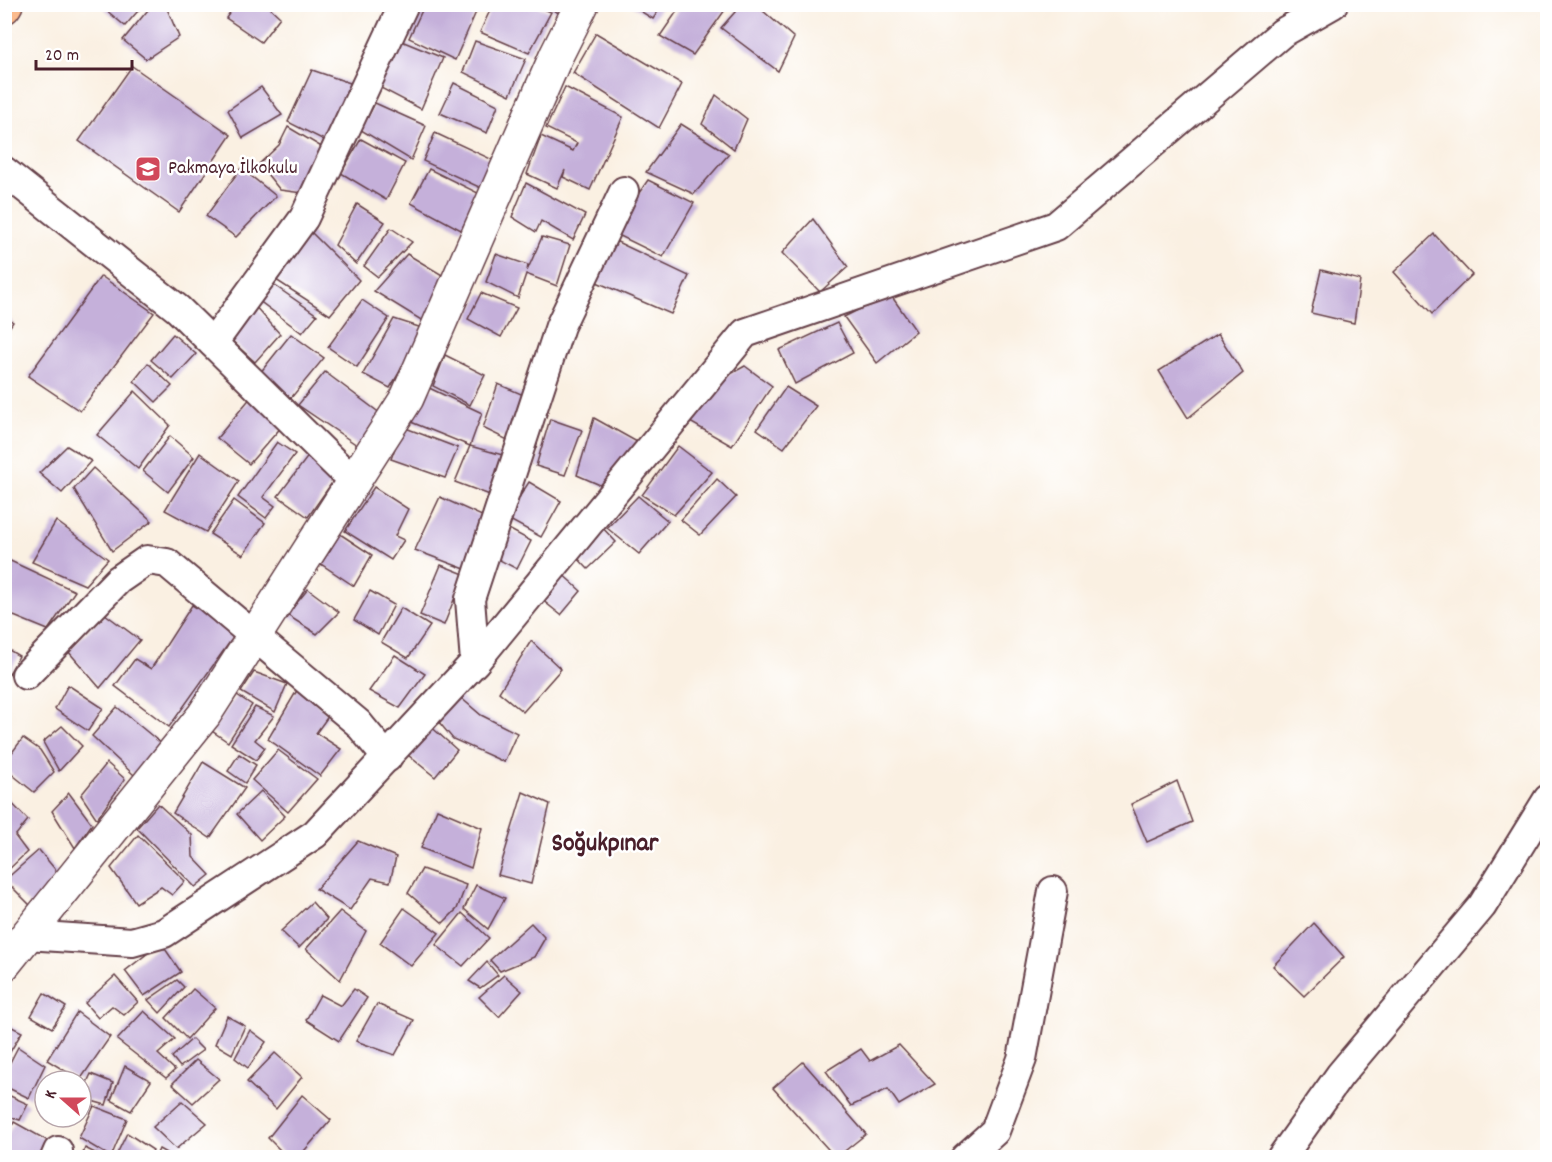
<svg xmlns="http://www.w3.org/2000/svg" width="1552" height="1162" font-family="Dekko,sans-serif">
<rect width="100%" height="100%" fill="#fff"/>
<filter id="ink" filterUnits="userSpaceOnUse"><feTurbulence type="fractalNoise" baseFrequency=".0167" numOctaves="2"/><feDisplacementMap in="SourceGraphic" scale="12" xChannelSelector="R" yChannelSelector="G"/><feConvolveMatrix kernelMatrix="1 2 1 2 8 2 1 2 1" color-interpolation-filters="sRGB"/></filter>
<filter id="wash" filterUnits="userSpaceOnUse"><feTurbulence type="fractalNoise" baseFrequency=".008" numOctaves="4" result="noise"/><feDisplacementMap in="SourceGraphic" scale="24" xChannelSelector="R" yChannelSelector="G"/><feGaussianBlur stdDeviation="1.35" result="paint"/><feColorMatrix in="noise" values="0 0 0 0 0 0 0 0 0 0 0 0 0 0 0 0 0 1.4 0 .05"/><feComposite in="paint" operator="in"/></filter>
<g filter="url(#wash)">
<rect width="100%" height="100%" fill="#faf0e2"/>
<g id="blocks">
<g fill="#c5b0da">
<path d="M99,4H144L125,26Z"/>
<path d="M153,4H165L179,37L146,59L123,40Z"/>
<path d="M236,4H266L280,17L261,42L226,18Z"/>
<path d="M425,4H458L476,12L455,60L409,38Z"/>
<path d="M493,4H532L551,12L529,53L480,32Z"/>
<path d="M541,4H572L565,16Z"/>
<path d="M629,4H663L653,19Z"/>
<path d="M682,4H714L725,10L693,55L660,36Z"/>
<path d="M742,4H755L794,38L778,71L721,28Z"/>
<path d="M596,33L682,84L659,128L573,73Z"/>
<path d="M399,40L443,58L421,109L377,86Z"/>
<path d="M475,41L526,59L510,95L463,72Z"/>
<path d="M132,66L231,135L179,212L79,141Z"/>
<path d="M312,70L353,84L326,141L288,122Z"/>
<path d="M454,83L498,105L487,133L440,113Z"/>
<path d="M261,87L282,115L243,138L228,110Z"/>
<path d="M565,87L623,117L590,190L563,177L565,170L557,188L527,174L541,136L573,151L577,143L546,128Z"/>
<path d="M716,95L747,119L734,149L702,124Z"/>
<path d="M375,103L426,126L411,160L361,130Z"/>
<path d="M681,124L729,154L694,194L646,172Z"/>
<path d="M288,127L325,149L302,193L280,190L259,164L279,145Z"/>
<path d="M435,133L493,160L481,188L423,161Z"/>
<path d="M361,139L405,163L386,200L341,173Z"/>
<path d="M241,168L276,196L236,237L206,216Z"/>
<path d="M429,169L480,194L461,230L411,203Z"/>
<path d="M648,180L694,203L663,257L612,232Z"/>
<path d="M526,183L585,215L573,240L541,221L536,232L512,217Z"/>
<path d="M357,204L385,222L356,264L335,245Z"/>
<path d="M813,219L848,267L820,292L782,253Z"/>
<path d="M391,228L412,242L378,277L364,266Z"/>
<path d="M311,232L359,280L330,315L276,280Z"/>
<path d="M1434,234L1472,275L1432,314L1394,272Z"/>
<path d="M542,237L570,245L557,286L526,274L518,298L486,282L496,254L528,265L527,271Z"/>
<path d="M611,239L689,276L671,314L592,280Z"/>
<path d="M407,254L449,279L426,323L374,291Z"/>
<path d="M1321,270L1360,280L1354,323L1311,313Z"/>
<path d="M101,276L154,313L80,411L28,376Z"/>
<path d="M271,283L317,315L302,333L258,300Z"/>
<path d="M481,293L517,308L501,337L468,319Z"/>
<path d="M890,294L916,331L877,363L844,317Z"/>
<path d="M362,300L389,318L357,367L328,347Z"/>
<path d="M253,304L280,334L255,362L223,333Z"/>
<path d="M4,316L13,322L4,335Z"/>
<path d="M394,319L425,329L390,388L363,374Z"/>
<path d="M837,323L853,353L795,384L779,350Z"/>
<path d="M173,334L196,354L173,379L151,360Z"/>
<path d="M291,334L324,358L291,398L260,373Z"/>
<path d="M1218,334L1243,373L1188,418L1159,371Z"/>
<path d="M445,355L485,375L470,405L433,386Z"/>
<path d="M148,363L172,386L156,402L134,381Z"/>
<path d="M745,366L772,386L732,446L690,422L720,380Z"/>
<path d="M325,372L381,414L360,447L298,405Z"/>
<path d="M498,384L535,400L518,445L483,428Z"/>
<path d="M425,386L482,413L470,446L411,422Z"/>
<path d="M786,387L816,406L784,448L757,429Z"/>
<path d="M135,391L170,425L138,469L97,435Z"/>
<path d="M252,396L284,424L249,464L217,438Z"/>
<path d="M594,418L639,443L607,488L577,475Z"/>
<path d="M550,419L582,430L565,475L536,466Z"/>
<path d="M403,427L458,448L445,478L391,459Z"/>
<path d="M170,436L194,457L168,492L143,471Z"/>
<path d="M277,442L295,454L263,497L275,506L266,518L238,497Z"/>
<path d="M67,446L91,461L62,493L39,473Z"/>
<path d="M470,446L510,457L498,498L455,482Z"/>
<path d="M678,446L712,472L674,515L642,495Z"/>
<path d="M200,453L239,481L206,532L165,510Z"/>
<path d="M309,455L336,477L308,517L278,496Z"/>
<path d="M93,468L152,521L112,551L74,489Z"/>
<path d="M717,479L736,497L700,535L681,520Z"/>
<path d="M529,482L561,501L541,537L506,518Z"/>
<path d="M374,487L408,509L395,536L404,540L391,560L345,531Z"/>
<path d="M638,496L668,521L639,554L607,528Z"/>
<path d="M440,497L493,521L465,569L415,550Z"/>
<path d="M234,500L265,523L243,555L210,534Z"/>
<path d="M56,521L108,559L85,585L32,562Z"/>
<path d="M599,524L616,542L588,569L573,553Z"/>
<path d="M503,526L531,541L517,569L490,555Z"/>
<path d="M340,534L372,555L354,586L321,564Z"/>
<path d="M4,558L75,591L48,630L4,612Z"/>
<path d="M441,565L464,574L444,625L420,615Z"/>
<path d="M559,571L581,591L561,615L541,599Z"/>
<path d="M308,589L339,612L317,634L287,615Z"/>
<path d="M370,591L394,605L378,635L354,620Z"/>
<path d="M192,605L237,632L169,727L115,686L135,659L151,669Z"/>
<path d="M401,608L430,626L408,658L381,642Z"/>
<path d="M105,614L140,640L100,688L68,651Z"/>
<path d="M531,641L561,669L523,712L499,692Z"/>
<path d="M4,647L19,656L4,682Z"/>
<path d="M395,655L425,674L400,708L369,691Z"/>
<path d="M254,672L287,684L275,712L241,692Z"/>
<path d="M68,685L103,708L88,731L55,709Z"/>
<path d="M299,687L329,715L316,733L341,749L320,776L268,739Z"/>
<path d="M453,691L481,715L517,733L504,762L453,739L433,715Z"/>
<path d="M237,695L252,705L228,742L212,731Z"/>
<path d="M117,707L163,745L134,775L92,736Z"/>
<path d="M255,707L274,716L255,740L265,748L256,760L231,744Z"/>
<path d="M427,723L457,750L435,777L403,751Z"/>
<path d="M62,726L82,746L59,771L43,742Z"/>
<path d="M23,738L40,750L54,772L34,792L4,768V763Z"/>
<path d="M278,750L317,779L288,812L252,780Z"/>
<path d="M239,754L256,765L245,783L228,771Z"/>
<path d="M203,762L245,788L210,838L173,813Z"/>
<path d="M107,763L125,779L97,819L81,795Z"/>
<path d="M1177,781L1192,822L1147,842L1131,804Z"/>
<path d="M261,791L285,816L260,840L237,814Z"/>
<path d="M523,792L550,804L531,884L498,875Z"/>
<path d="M69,793L92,824L75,848L52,811Z"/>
<path d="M4,795L28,820L15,836L27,852L4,874Z"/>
<path d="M158,804L192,835L193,857L210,875L195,887L137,828Z"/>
<path d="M437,809L482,828L471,868L421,848Z"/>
<path d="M138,835L185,881L172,895L161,887L136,903L111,868Z"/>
<path d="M358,841L396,857L390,882L372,878L350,910L316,889Z"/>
<path d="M39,850L59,874L33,908L5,880Z"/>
<path d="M422,869L466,885L457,909L443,923L408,893Z"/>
<path d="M476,885L505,898L488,929L464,909Z"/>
<path d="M312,902L327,919L299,948L281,931Z"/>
<path d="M404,908L439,933L411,966L380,943Z"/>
<path d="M340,911L366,931L340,980L306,949Z"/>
<path d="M462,913L489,938L463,966L436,945Z"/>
<path d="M531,923L545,938L534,957L500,971L490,960Z"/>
<path d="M1314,923L1344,957L1304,996L1273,966Z"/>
<path d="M161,943L181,972L144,996L125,971Z"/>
<path d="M487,962L498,975L480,988L469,981Z"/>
<path d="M504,975L522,991L499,1017L479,997Z"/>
<path d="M115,976L138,1002L124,1015L112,1006L98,1018L85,1003Z"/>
<path d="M177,980L184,987L160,1013L148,1000Z"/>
<path d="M193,989L215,1008L187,1039L166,1018Z"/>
<path d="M354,989L367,998L339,1041L306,1020L320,995L341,1006Z"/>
<path d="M44,993L66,1007L52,1028L31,1016Z"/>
<path d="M377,1004L414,1020L395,1055L356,1041Z"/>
<path d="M144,1011L175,1039L158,1054L175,1070L166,1078L117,1040Z"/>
<path d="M77,1012L110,1037L80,1080L47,1060Z"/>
<path d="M227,1016L245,1026L232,1054L215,1044Z"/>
<path d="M4,1023L22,1032L4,1062Z"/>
<path d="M250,1030L266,1042L248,1068L235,1058Z"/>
<path d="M192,1039L203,1050L180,1067L172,1057Z"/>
<path d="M899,1045L935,1084L899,1105L888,1089L851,1106L826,1071L861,1049L870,1061Z"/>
<path d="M18,1047L45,1065L29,1098L4,1086V1074Z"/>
<path d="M275,1053L302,1077L276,1109L247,1082Z"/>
<path d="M196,1060L219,1079L193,1103L172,1084Z"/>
<path d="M803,1062L866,1134L836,1158L773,1088Z"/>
<path d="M125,1066L151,1081L131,1111L111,1100Z"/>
<path d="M91,1074L113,1083L106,1105L88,1100L81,1114V1088L84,1089Z"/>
<path d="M45,1086V1108L38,1102Z"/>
<path d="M8,1095L28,1104L20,1120L4,1115Z"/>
<path d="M302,1095L331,1120L298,1158H288L268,1138Z"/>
<path d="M182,1101L207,1123L176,1149L153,1127Z"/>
<path d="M94,1106L127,1119L111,1157L79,1138Z"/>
<path d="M14,1122L50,1142L42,1158L4,1157V1142Z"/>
<path d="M127,1133L153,1150L149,1158H115Z"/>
<path d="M85,1148L105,1158H81Z"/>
<path d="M159,1149L175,1158H155Z"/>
</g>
</g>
</g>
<g filter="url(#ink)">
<use href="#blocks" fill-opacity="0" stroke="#643e46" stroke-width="1.5"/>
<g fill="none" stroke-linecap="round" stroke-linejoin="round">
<g stroke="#643e46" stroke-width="32">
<g id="minor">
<path d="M4,171L178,309L352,480"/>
<path d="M213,343L304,218L404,4"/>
<path d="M475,662L470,599L560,326L624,191"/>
<path d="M26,675L118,580L147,560L167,563L358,723L387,758"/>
<path d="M27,935L132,942L164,933L315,834L475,662L745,333L1056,226L1282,33L1333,4"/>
<path d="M55,1158L58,1151"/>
<path d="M965,1158L995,1131L1022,1059L1053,891"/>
<path d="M1281,1158L1340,1075L1482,906L1548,799"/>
</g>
</g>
<g stroke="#643e46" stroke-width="36">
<path id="tertiary" d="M4,964L204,715L407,398L556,56L582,4"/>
</g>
<g stroke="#643e46" stroke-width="36">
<path id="primary" d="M4,7L6,4"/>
</g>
<use href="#minor" stroke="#fff" stroke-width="28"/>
<use href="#tertiary" stroke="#fff" stroke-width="33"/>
<use href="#primary" stroke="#fbbb8d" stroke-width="33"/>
</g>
</g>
<defs>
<g id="school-square" transform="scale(1.35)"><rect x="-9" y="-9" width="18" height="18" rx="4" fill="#d1495b" stroke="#fff"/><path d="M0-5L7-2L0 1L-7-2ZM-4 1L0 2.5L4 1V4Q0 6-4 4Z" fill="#fff"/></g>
</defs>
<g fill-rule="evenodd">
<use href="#school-square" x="148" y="169"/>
</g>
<g text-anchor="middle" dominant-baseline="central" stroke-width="5" stroke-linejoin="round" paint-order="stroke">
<g font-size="20" fill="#4a1f2b" stroke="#fff" text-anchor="start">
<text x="168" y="169">Pakmaya İlkokulu</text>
</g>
<g font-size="26" font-weight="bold" fill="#4a1f2b" stroke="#fff">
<text x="605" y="844">Soğukpınar</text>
</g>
</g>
<rect width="1552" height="1162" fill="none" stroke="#fff" stroke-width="24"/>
<g transform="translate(63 1099) rotate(291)"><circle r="28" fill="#ffffff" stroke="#b7a5aa" stroke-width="1.5"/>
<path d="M0-4.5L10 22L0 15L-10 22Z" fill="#d1495b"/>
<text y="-9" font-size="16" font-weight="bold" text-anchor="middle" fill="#4a1f2b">K</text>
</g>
<path d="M36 60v9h96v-9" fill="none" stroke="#4a1f2b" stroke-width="3"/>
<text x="45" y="60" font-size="18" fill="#4a1f2b" stroke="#ffffff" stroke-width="4.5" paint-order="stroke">20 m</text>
</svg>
